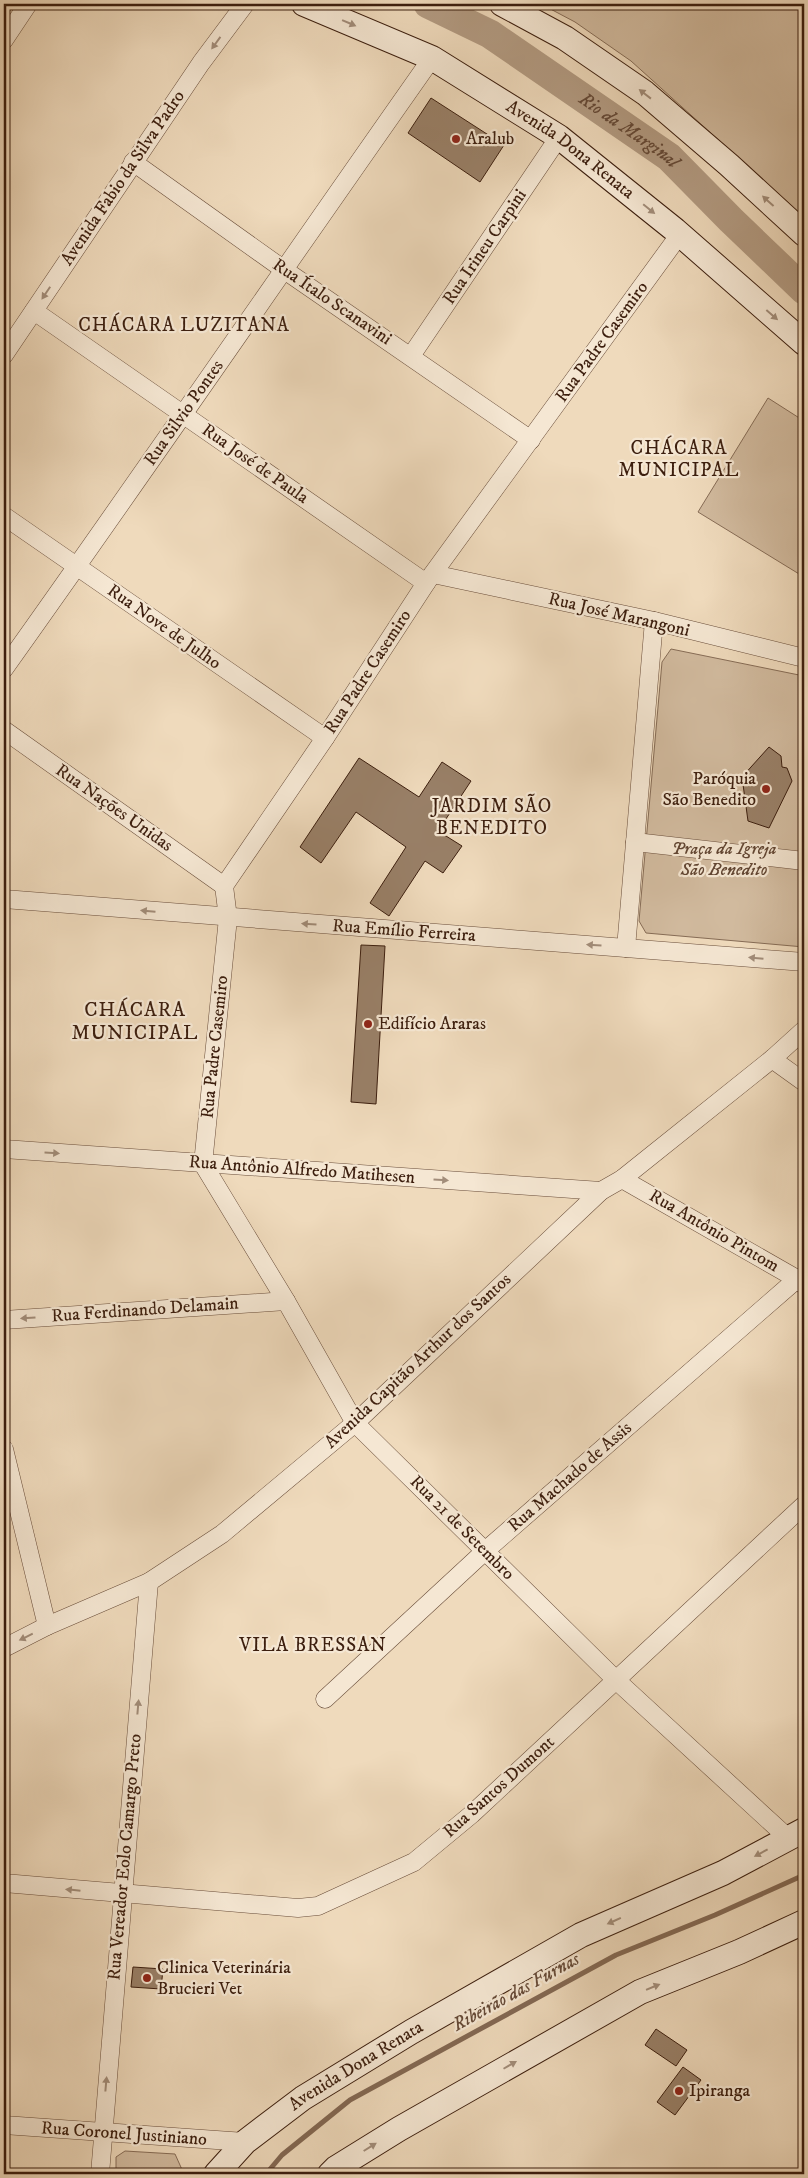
<svg xmlns="http://www.w3.org/2000/svg" width="808" height="2178" font-family="'IM FELL DW Pica',serif">
<rect width="100%" height="100%" fill="#efdabc"/>
<filter id="stains"><feTurbulence type="fractalNoise" baseFrequency=".004" numOctaves="4"/><feColorMatrix values="0 0 0 0 .2 0 0 0 0 .09 0 0 0 0 .02 0 0 0 .5 -.17"/></filter>
<radialGradient id="worn" r=".72"><stop offset=".6" stop-color="#630" stop-opacity="0"/><stop offset="1" stop-color="#630" stop-opacity=".3"/></radialGradient>
<g fill="#d1ba9e" stroke="#866c56">
<path d="M541,4H804V217L631,61L575,22Z"/>
<path d="M768,398L804,421V577L698,512Z"/>
<path d="M671,649L804,676V947L646,933L639,921L662,662Z"/>
<path d="M125,2151L175,2154L184,2174H116V2157Z"/>
</g>
<g fill="none" stroke-linecap="round" stroke-linejoin="round">
<path stroke="#836853" stroke-width="5" d="M266,2174L282,2155L350,2100L616,1955L715,1915L804,1875"/>
<path stroke="#b29a81" stroke-width="29" id="s1" d="M428,4L490,34L669,157L731,220L804,290"/>
</g>
<g fill="#998068" stroke="#3c1e0e">
<path d="M431,98L504,145L480,182L408,133Z"/>
<path d="M769,747L781,756L782,767L787,768L792,781L769,828L748,821L742,777Z"/>
<path d="M359,758L419,797L442,762L471,781L438,831L462,846L443,873L425,861L389,916L370,903L406,847L356,812L321,863L300,847Z"/>
<path d="M361,945L385,946L376,1104L351,1102Z"/>
<path d="M133,1967L163,1969L161,1989L131,1987Z"/>
<path d="M656,2029L687,2050L676,2066L645,2045Z"/>
<path d="M683,2067L701,2080L675,2115L657,2102Z"/>
</g>
<g fill="none" stroke-linecap="round" stroke-linejoin="round">
<g stroke="#694d3a" stroke-width="19">
<g id="minor">
<path d="M4,40L28,4"/>
<path d="M133,162L283,269L531,440"/>
<path d="M680,234L426,583L325,738L224,886L228,918L203,1164L286,1301L355,1423L616,1680L788,1838"/>
<path d="M34,311L426,583"/>
<path d="M4,355L201,63L245,4"/>
<path d="M411,356L559,137"/>
<path d="M4,516L325,738"/>
<path d="M433,574L654,621L804,658"/>
<path d="M4,669C148,467 289,261 432,58"/>
<path d="M4,730L224,886"/>
<path d="M635,842L804,861"/>
<path d="M4,899L804,962"/>
<path d="M626,948L654,621"/>
<path d="M772,1059L804,1082"/>
<path d="M4,1149L601,1191"/>
<path d="M622,1179L797,1279L804,1285"/>
<path d="M4,1320L286,1301"/>
<path d="M4,1449L47,1626"/>
<path d="M4,1648L47,1626L149,1582L222,1534L355,1423L601,1191L622,1179L772,1059L804,1030"/>
<path d="M325,1699L485,1551L797,1279"/>
<path d="M4,1883L298,1908L318,1906L414,1862L472,1814L804,1505"/>
<path d="M4,2125L245,2142"/>
<path d="M100,2174L149,1582"/>
</g>
</g>
<g stroke="#3c1e0e" stroke-width="26">
<g id="secondary">
<path id="s2" d="M304,4L432,58L559,137L675,230L804,343"/>
<path d="M502,4L565,38L645,93L729,165L804,234"/>
<path id="s3" d="M216,2174L245,2142L303,2098L411,2032L581,1935L723,1873L804,1830"/>
<path d="M330,2174L336,2168L399,2129L640,1992L739,1952L804,1922"/>
</g>
</g>
<use href="#minor" stroke="#f5e7d3" stroke-width="18"/>
<use href="#secondary" stroke="#f5e7d3" stroke-width="24"/>
</g>
<defs><path id="oneway-solid" d="M-6-.8H1V-3.2L6.5 0L1 3.2V.8H-6Z" transform="scale(1.25)"/></defs>
<g fill="#a28d7a">
<use href="#oneway-solid" transform="translate(349 23) rotate(23)"/>
<use href="#oneway-solid" transform="translate(216 43) rotate(126)"/>
<use href="#oneway-solid" transform="translate(645 94) rotate(-142)"/>
<use href="#oneway-solid" transform="translate(768 201) rotate(-138)"/>
<use href="#oneway-solid" transform="translate(649 209) rotate(39)"/>
<use href="#oneway-solid" transform="translate(46 293) rotate(124)"/>
<use href="#oneway-solid" transform="translate(772 315) rotate(41)"/>
<use href="#oneway-solid" transform="translate(148 911) rotate(-175)"/>
<use href="#oneway-solid" transform="translate(309 924) rotate(-176)"/>
<use href="#oneway-solid" transform="translate(594 945) rotate(-176)"/>
<use href="#oneway-solid" transform="translate(756 958) rotate(-175)"/>
<use href="#oneway-solid" transform="translate(52 1153) rotate(4)"/>
<use href="#oneway-solid" transform="translate(441 1180) rotate(4)"/>
<use href="#oneway-solid" transform="translate(28 1318) rotate(176)"/>
<use href="#oneway-solid" transform="translate(26 1637) rotate(154)"/>
<use href="#oneway-solid" transform="translate(138 1707) rotate(-85)"/>
<use href="#oneway-solid" transform="translate(761 1853) rotate(152)"/>
<use href="#oneway-solid" transform="translate(73 1890) rotate(-174)"/>
<use href="#oneway-solid" transform="translate(614 1921) rotate(156)"/>
<use href="#oneway-solid" transform="translate(653 1987) rotate(-22)"/>
<use href="#oneway-solid" transform="translate(510 2065) rotate(-30)"/>
<use href="#oneway-solid" transform="translate(106 2084) rotate(-85)"/>
<use href="#oneway-solid" transform="translate(370 2147) rotate(-32)"/>
</g>
<g fill="#8f2418" stroke="#f5e7d3" stroke-width="2">
<circle cx="456" cy="139" r="5"/>
<circle cx="766" cy="789" r="5"/>
<circle cx="368" cy="1024" r="5"/>
<circle cx="147" cy="1978" r="5"/>
<circle cx="679" cy="2091" r="5"/>
</g>
<g text-anchor="middle" dominant-baseline="central" stroke-width="4.5" stroke-linejoin="round" paint-order="stroke">
<g font-size="18" fill="#3c1e0e" stroke="#f5e7d3" text-anchor="start">
<text x="466" y="139">Aralub</text>
<text x="756" y="779" text-anchor="end">Paróquia<tspan x="756" dy="21">São Benedito</tspan></text>
<text x="378" y="1024">Edifício Araras</text>
<text x="157" y="1968">Clinica Veterinária<tspan x="157" dy="21">Brucieri Vet</tspan></text>
<text x="689" y="2091">Ipiranga</text>
</g>
<g font-size="18" fill="#3c1e0e" stroke="#f5e7d3">
<text stroke="none"><textPath href="#s2" startOffset="305">Avenida Dona Renata</textPath></text>
<text transform="translate(123 178) rotate(-56)">Avenida Fabio da Silva Padro</text>
<text transform="translate(485 247) rotate(-56)">Rua Irineu Carpini</text>
<text transform="translate(332 302) rotate(34)">Rua Ítalo Scanavini</text>
<text transform="translate(602 342) rotate(-54)">Rua Padre Casemiro</text>
<text transform="translate(184 413) rotate(-55)">Rua Silvio Pontes</text>
<text transform="translate(255 464) rotate(35)">Rua José de Paula</text>
<text transform="translate(619 615) rotate(13)">Rua José Marangoni</text>
<text transform="translate(164 627) rotate(35)">Rua Nove de Julho</text>
<text transform="translate(368 672) rotate(-57)">Rua Padre Casemiro</text>
<text transform="translate(114 808) rotate(35)">Rua Nações Unidas</text>
<text transform="translate(404 931) rotate(4)">Rua Emílio Ferreira</text>
<text transform="translate(215 1047) rotate(-84)">Rua Padre Casemiro</text>
<text transform="translate(302 1170) rotate(4)">Rua Antônio Alfredo Matihesen</text>
<text transform="translate(714 1231) rotate(30)">Rua Antônio Pintom</text>
<text transform="translate(145 1310) rotate(-4)">Rua Ferdinando Delamain</text>
<text transform="translate(418 1361) rotate(-43)">Avenida Capitão Arthur dos Santos</text>
<text transform="translate(570 1477) rotate(-41)">Rua Machado de Assis</text>
<text transform="translate(462 1528) rotate(45)">Rua 21 de Setembro</text>
<text transform="translate(499 1787) rotate(-42)">Rua Santos Dumont</text>
<text transform="translate(125 1857) rotate(-85)">Rua Vereador Eolo Camargo Preto</text>
<text stroke="none"><textPath href="#s3" startOffset="178">Avenida Dona Renata</textPath></text>
<text transform="translate(124 2134) rotate(4)">Rua Coronel Justiniano</text>
</g>
<g font-size="18" font-style="italic" fill="#614532" stroke="#f5e7d3">
<text x="724" y="849">Praça da Igreja<tspan x="724" dy="21">São Benedito</tspan></text>
</g>
<g font-size="19" font-style="italic" fill="#654936" stroke="#f5e7d3">
<text stroke="none"><textPath href="#s1" startOffset="238">Rio da Marginal</textPath></text>
<text transform="translate(516 1992) rotate(-29)">Ribeirão das Furnas</text>
</g>
<g font-size="19" letter-spacing="1" fill="#3c1e0e" stroke="#f5e7d3">
<text x="184" y="325">CHÁCARA LUZITANA</text>
<text x="679" y="448">CHÁCARA<tspan x="679" dy="22">MUNICIPAL</tspan></text>
<text x="492" y="806">JARDIM SÃO<tspan x="492" dy="22">BENEDITO</tspan></text>
<text x="313" y="1645">VILA BRESSAN</text>
</g>
<g font-size="20" letter-spacing="1" fill="#3c1e0e" stroke="#f5e7d3">
<text x="135" y="1010">CHÁCARA<tspan x="135" dy="23">MUNICIPAL</tspan></text>
</g>
</g>
<rect width="808" height="2178" fill="none" stroke="#efdabc" stroke-width="20"/>
<rect x="5" y="5" width="798" height="2168" fill="none" stroke="#3c1e0e" stroke-width="2.5"/>
<rect x="10" y="10" width="788" height="2158" fill="none" stroke="#3c1e0e"/>
<rect width="100%" height="100%" filter="url(#stains)"/>
<rect width="100%" height="100%" fill="url(#worn)"/>
</svg>
